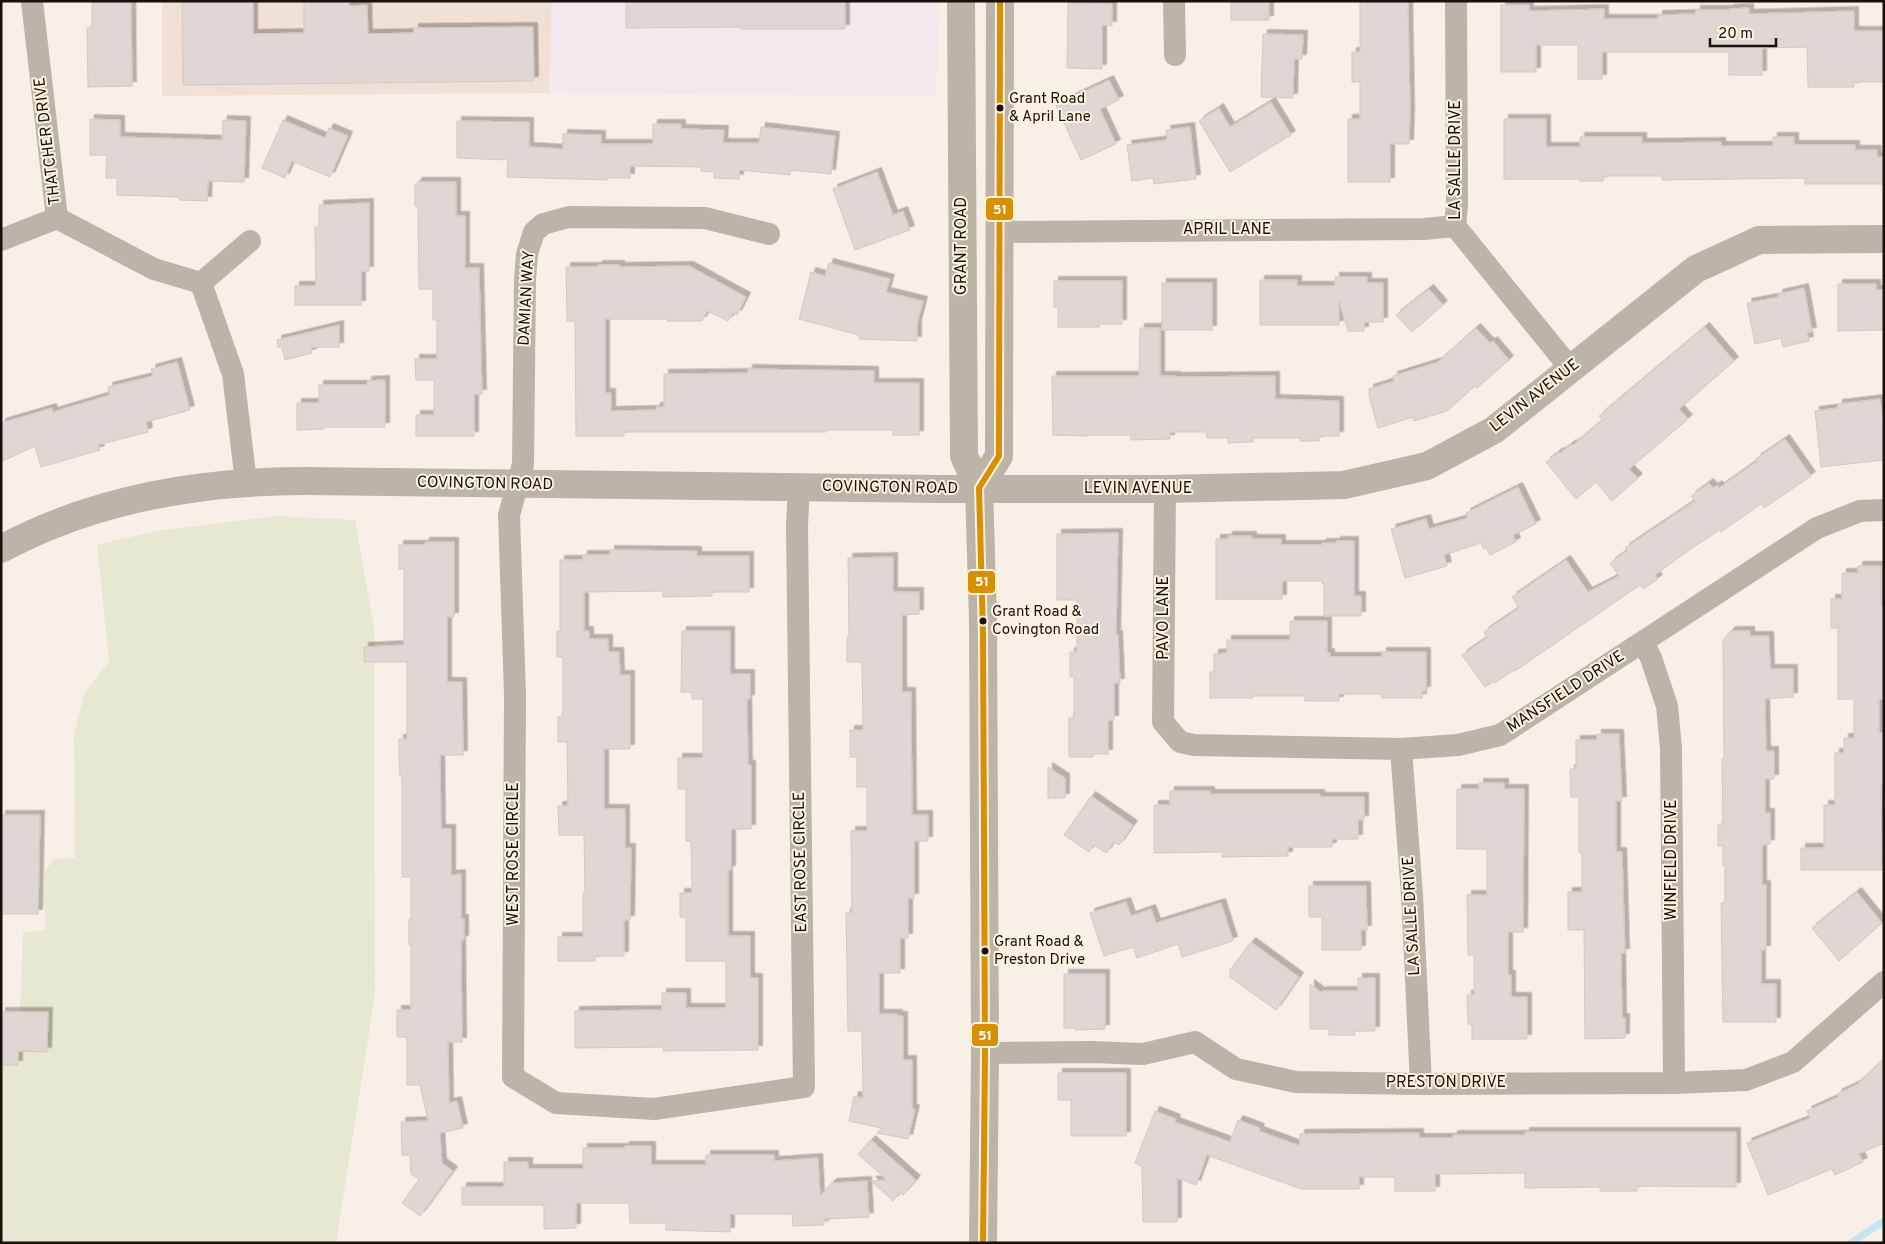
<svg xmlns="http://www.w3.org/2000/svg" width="1885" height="1244" font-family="Overpass,sans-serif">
<defs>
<filter id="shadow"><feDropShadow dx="4.5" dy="-4.5" stdDeviation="0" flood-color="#0004"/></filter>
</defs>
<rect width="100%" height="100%" fill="#f8f0e7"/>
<path fill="#f0e0d6" d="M162,1H552L549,93L162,96Z"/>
<path fill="#f4e8ef" d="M552,1H940L936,96L549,93Z"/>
<path fill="#e6e8d1" d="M277,516L355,520L374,627L375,995L336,1243H1V1040L19,1039L23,933L45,930L44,872L54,859L75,858L74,734L85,692L109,661L97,545L156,531Z"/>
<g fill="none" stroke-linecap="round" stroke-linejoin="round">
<path stroke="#c5e4f2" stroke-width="7" d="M1851,1243L1884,1221"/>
</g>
<g fill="#e0d7d5" stroke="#d1c8c6" filter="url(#shadow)">
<path d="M182,1H253V34L304,33V1H349V6L367,5L368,34L414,33V28L533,27L534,81L183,85Z"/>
<path d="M626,1H845V29H741V27L626,28Z"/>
<rect x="1231" y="1" width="38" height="19"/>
<path d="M1360,1L1408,3L1410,110L1409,144H1390V182H1348V119H1360V82H1352V52H1360Z"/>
<path d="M131,2L132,86L88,87L87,28H92V3Z"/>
<path d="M1068,3L1112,4V26L1102,25V69L1067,68Z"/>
<path d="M1501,5H1529V11L1604,9V19H1658V15L1696,14V10H1729V9L1749,8V14L1854,11V31H1884V82H1854V87H1808L1807,47L1762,48V75H1729V52H1602V79H1578V45H1536V72H1501Z"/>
<path d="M1263,34L1303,35L1302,59H1294L1293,98L1261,97Z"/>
<path d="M1109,80L1119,100L1100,109L1116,144L1081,160L1056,105Z"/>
<path d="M1271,102L1291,135L1230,172L1199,121L1219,108L1230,127Z"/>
<path d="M90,119L120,120V137L222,140L223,120L246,121L244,182L208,181L207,201L179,200V197L117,195V178H106L107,155H90Z"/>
<path d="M1504,119H1546V147H1580V137H1642V143L1721,142V146H1773V137H1794V145H1855V150H1877V157H1884V184H1805V178L1662,180V176H1603V181H1580V179H1504Z"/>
<path d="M283,120L325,138L329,128L348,136L330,177L292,161L285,178L262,168Z"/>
<path d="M457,121L529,122V147L563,149V134L601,135V144H653V124H681V129L724,130L723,143H759L761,127L835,136L831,174L790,170V175L739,170V179L714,178V172L701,171V167L630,166V178H607V180L507,177L508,160L457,158Z"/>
<path d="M1190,127L1196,179L1154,184L1153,178L1132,181L1127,145L1167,140L1166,130Z"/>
<path d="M877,172L893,215L903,211L910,230L855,250L833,189Z"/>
<path d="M417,182H456V216H465V268H479L482,394H474V436H416V415H434V380H416L415,359H437V320H433V289H419L418,206H415V185H417Z"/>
<path d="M369,203V271H361V305H295V286H316L315,227H319V205Z"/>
<path d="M829,263L890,279L886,292L923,301L917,324V341L859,339V335L799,319L811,272L825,276Z"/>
<path d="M598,265H620V267L689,266L746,297L737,315L733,313L728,321L707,311L702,321H667V319H605V393H611V411L656,410V407H664V374L748,373V369L874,371V383H919V435H893V430H826V432H624V436H576L575,321H567L566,267H598Z"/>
<path d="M1335,277H1367V283H1383V322H1364V331H1348L1339,301V325H1260V280H1297V286H1335Z"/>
<path d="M1054,281H1122V324H1099V327H1058V307H1054Z"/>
<rect x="1162" y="283" width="50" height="47"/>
<path d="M1838,284H1876V290H1884L1883,330L1838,331Z"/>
<path d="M1804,288L1812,332H1807L1809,341L1783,347L1781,338L1755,344L1747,303L1779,297L1778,294Z"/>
<path d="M1429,289L1443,305L1412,332L1396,315Z"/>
<path d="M339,325V347H311L312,353L285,360L282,347H278L277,340Z"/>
<path d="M1705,327L1734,361L1679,409L1688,419L1629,469L1638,478L1612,501L1596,482L1576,499L1546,462L1559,452L1560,453L1572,444L1573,445L1603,420L1599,416Z"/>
<path d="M1140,328H1160V376H1176V377L1275,376V399L1339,401V436H1319V441H1300V438H1253V442L1228,443V438H1207L1206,432H1170V439L1131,440V435H1087V436L1053,435L1052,376H1139Z"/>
<path d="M1476,328L1490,343L1493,341L1509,360L1477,388L1475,386L1447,411L1414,421L1413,417L1378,428L1369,396V389L1394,381L1393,376L1438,362Z"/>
<path d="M177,362L190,410L146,422L148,432L98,445L100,450L41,467L35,446L1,462V423L52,408L53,412L110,395L108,387L153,376L151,369Z"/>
<path d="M385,380V427H324V429L297,430V403H319V385H367V381Z"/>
<path d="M1880,399L1884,426V460L1821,467L1815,411L1838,408V404Z"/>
<path d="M1785,439L1811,476L1764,508L1761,504L1721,532L1720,530L1692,548L1655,575L1658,579L1643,589L1640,585L1515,671L1514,670L1495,683L1494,681L1485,687L1462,655L1487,638L1484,632L1519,608L1512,597L1566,560L1588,592L1619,576L1610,563L1627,551L1625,548L1695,501L1691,496L1709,483L1713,488L1718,485L1719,488L1757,461L1756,459Z"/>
<path d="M1518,487L1536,524L1513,535L1516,542L1490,555L1486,548L1484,549L1481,543L1444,555L1447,566L1405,578L1391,529L1426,519L1429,529L1468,518L1466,513Z"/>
<path d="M1118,533L1116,635H1118L1120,683H1114V720H1108V754H1093V757H1069V718H1074V677H1070V652H1077V600H1057V534Z"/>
<path d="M1228,536H1252V539H1281V545H1322V543H1336V541H1354V596H1361V616H1324V584H1322V581H1282V599H1216V539H1228Z"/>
<path d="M425,542H454V617H447V682H462L463,755H440L441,829H451V875L461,874V919H464V940H461L462,1042H448L449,1103L457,1101L463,1128L440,1133L442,1163L453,1171L420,1216L402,1203L419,1179L411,1174L410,1155H402L401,1122L428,1121L420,1085H407V1037H397V1010H411V945H409V919H411V877H402V776H400L399,757V739H407V662H364V647L404,645V569H399V545H425Z"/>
<path d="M610,550L697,551V556H749V592H712V596L663,597V591L584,592V631H589V639H608V652H619L620,675H630V749H604V809H625V848H631L630,920H624V956H595V961H558V937H583V893H585L584,835H559L558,806H568L567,742H558V717H563V657H557V631H560V560H583V555H610Z"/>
<path d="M893,557V592H919V614L902,615V692H911L912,815H928V841H914V898H908V938H900V973H879V1014H898V1016H903V1060H912V1109H915L908,1139L877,1133L881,1128L849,1121L854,1096L863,1098L862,1031H848L846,913H852L851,831H867V787H857V757H850V730H863L862,662H847V637H849L848,558Z"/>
<path d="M1858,566H1881V606H1884V699H1879V733H1883L1884,751V772L1883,785H1881L1882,870H1801V848H1824V805H1835V753H1844V738H1854V699H1838V628H1831V599H1842V573H1858Z"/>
<path d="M1290,621H1327V653H1330V657H1382V652H1426V691H1422V698H1382V694H1339V701H1305V696H1253V698H1210V672H1214V654L1227,653V640H1290Z"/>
<path d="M682,631H730V674H750V699H747L748,765H751V829H731V870H728V936H750V978H758V1050L663,1051V1047L575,1048V1011L662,1010V993H686V1008H726V961H686V917H680V893H692L691,841H686V789H678V758H703V699H692V692H681Z"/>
<path d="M1731,631H1750V636H1769L1770,669H1793V697L1765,699L1766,751H1774V779H1765V813H1770V844L1762,845V885H1766V950H1761V984H1776V1022H1723L1721,903H1725V866H1723V846H1718V825H1723L1722,759H1724L1723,640Z"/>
<path d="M1597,734H1619L1622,801H1616V852H1622L1625,953H1621L1622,1018H1625V1038L1585,1039L1584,930H1568V892H1582V853H1579V797H1571L1570,769H1576V740H1597Z"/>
<path d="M1048,767L1065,778V798H1048Z"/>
<path d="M1479,783H1504V789H1524L1523,932H1508V975H1511V997H1527V1039H1472V1024H1468L1467,995H1474V955H1468L1467,895H1487V849H1457V789H1479Z"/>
<path d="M1170,791H1210V794H1320V797H1364V820H1358V839H1332V847H1288V856L1222,857V852L1154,853V805H1170Z"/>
<path d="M1091,796L1133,825L1119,845L1114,842L1106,853L1094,845L1089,852L1064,835Z"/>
<path d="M1,815H40L38,914H1Z"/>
<path d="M1309,886H1366L1367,930H1361V950H1322V917H1309Z"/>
<path d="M1857,892L1882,923L1839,961L1812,928Z"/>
<path d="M1126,902L1131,916L1151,909L1156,923L1221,903L1233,941L1182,957L1178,944L1137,958L1133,947L1104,956L1090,913Z"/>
<path d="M1251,942L1299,977L1276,1010L1230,977V970Z"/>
<path d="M1064,974H1105V1029L1075,1030V1028H1064Z"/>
<path d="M1358,978H1375V1031H1354L1355,1035H1329V1029H1310V984L1322,993V991H1358Z"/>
<path d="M1,1012H48L47,1052L18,1051V1065H1Z"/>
<path d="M1884,1059V1143L1859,1154L1863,1162L1835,1175L1832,1169L1768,1195L1747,1143L1810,1118L1807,1111L1838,1097L1837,1094L1856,1085Z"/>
<path d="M1058,1073H1126V1136H1071V1100H1058Z"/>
<path d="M1155,1111L1176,1119L1175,1122L1230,1142L1238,1120L1260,1128L1259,1131L1300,1146V1134L1419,1133V1138H1453V1135H1525V1132H1736V1187L1637,1186V1191H1600V1187L1525,1188V1173L1435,1174V1191H1395V1177H1359V1189H1301L1207,1155L1196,1185L1177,1178V1222H1143L1142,1166L1135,1163Z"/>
<path d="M871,1140L916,1180L903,1195L900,1192L893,1201L871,1181L887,1180L858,1154Z"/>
<path d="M625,1146H651V1165H706V1155H774V1161L818,1158L820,1196L832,1183L867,1181L869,1217L824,1219V1225L793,1226L792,1214H730V1232L666,1230V1223H630L629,1203H576V1228L544,1229V1205H462V1187H504V1162H528V1169H583V1148H625Z"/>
</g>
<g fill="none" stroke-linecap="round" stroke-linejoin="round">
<g stroke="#bcb4a9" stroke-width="22">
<path d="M32,1L57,218"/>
<path d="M1174,1L1175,55"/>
<path d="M1456,1L1457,205L1455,226L1570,368"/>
<path d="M57,218L154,269L201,283L233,374L246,482"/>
<path d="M999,232L1424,229L1455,226"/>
<path d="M769,234L705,218L569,217L543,224L534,232L527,254L525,279L523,464L509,515L515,695L513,1077L556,1103L654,1109L804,1087L797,526L799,487"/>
<path d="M1,240L57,218"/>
<path d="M201,283L250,241"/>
<path d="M1165,489L1163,722L1180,742L1194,745L1401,749L1458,745L1500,735L1817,528L1860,511L1884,510"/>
<path d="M1643,642L1651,658L1667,706L1671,748L1674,1083"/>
<path d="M1401,749L1412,895L1421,1084"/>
<path d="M985,1053L1092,1052L1143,1054L1195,1042L1236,1069L1296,1082L1421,1084L1674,1083L1746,1080L1793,1062L1884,982"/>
</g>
<path stroke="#bcb4a9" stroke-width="28" d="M1,549C94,499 202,481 306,481L940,489H1165L1344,485L1427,466L1494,430L1696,269L1759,240L1884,239"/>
<g stroke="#bcb4a6" stroke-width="28">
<path d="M961,1L964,456L979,488L983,621L985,1053L983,1243"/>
<path d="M979,488L999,456L1000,1"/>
</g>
<g stroke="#fff0e0" stroke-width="10">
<path id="bus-1" d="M983,1243L985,1053L983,634L979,488L999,456L1000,1"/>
</g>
<use href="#bus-1" stroke="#d69002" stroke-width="6"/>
</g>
<g fill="#18120b" stroke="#fff0e0" stroke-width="2">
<circle cx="1000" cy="108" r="4.5"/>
<circle cx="983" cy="621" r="4.5"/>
<circle cx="985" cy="951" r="4.5"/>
</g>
<g text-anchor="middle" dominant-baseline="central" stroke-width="4" stroke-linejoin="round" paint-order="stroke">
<g font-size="15" fill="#18120b" stroke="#fff0e0" text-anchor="start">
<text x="1009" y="99">Grant Road<tspan x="1009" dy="18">&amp; April Lane</tspan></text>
<text x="992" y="612">Grant Road &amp;<tspan x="992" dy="18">Covington Road</tspan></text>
<text x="994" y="942">Grant Road &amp;<tspan x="994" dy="18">Preston Drive</tspan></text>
</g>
<g font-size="16" fill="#18120b" stroke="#fff0e0">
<text transform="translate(48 141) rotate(-97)">THATCHER DRIVE</text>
<text transform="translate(1456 160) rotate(-90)">LA SALLE DRIVE</text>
<text x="1227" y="230">APRIL LANE</text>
<text transform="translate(962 246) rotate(-90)">GRANT ROAD</text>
<text transform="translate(527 298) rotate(-87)">DAMIAN WAY</text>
<text transform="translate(1535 396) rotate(-38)">LEVIN AVENUE</text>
<text transform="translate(485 484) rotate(1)">COVINGTON ROAD</text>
<text transform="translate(890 488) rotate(1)">COVINGTON ROAD</text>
<text x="1138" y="489">LEVIN AVENUE</text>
<text transform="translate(1164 618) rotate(-90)">PAVO LANE</text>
<text transform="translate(1566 692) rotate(-33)">MANSFIELD DRIVE</text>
<text transform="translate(514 854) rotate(-90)">WEST ROSE CIRCLE</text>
<text transform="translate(1672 860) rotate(-90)">WINFIELD DRIVE</text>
<text transform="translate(801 862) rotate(-91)">EAST ROSE CIRCLE</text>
<text transform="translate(1412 916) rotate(-93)">LA SALLE DRIVE</text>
<text x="1446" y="1083">PRESTON DRIVE</text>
</g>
</g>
<g stroke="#fff0e0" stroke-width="2">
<rect x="985" y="197" width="29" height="24" rx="5" fill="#d69002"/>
<rect x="967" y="570" width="29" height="24" rx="5" fill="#d69002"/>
<rect x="971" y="1023" width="28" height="24" rx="5" fill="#d69002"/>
</g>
<g font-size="14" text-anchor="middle" font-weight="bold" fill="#fff">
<text x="1000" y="214">51</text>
<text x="982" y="586">51</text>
<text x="985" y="1040">51</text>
</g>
<rect width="1885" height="1244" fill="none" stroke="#18120b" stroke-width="5"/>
<path d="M1710 38v8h66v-8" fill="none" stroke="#18120b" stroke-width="2.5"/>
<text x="1718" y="38" font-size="15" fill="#18120b" stroke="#fff0e0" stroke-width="4" paint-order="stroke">20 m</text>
</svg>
